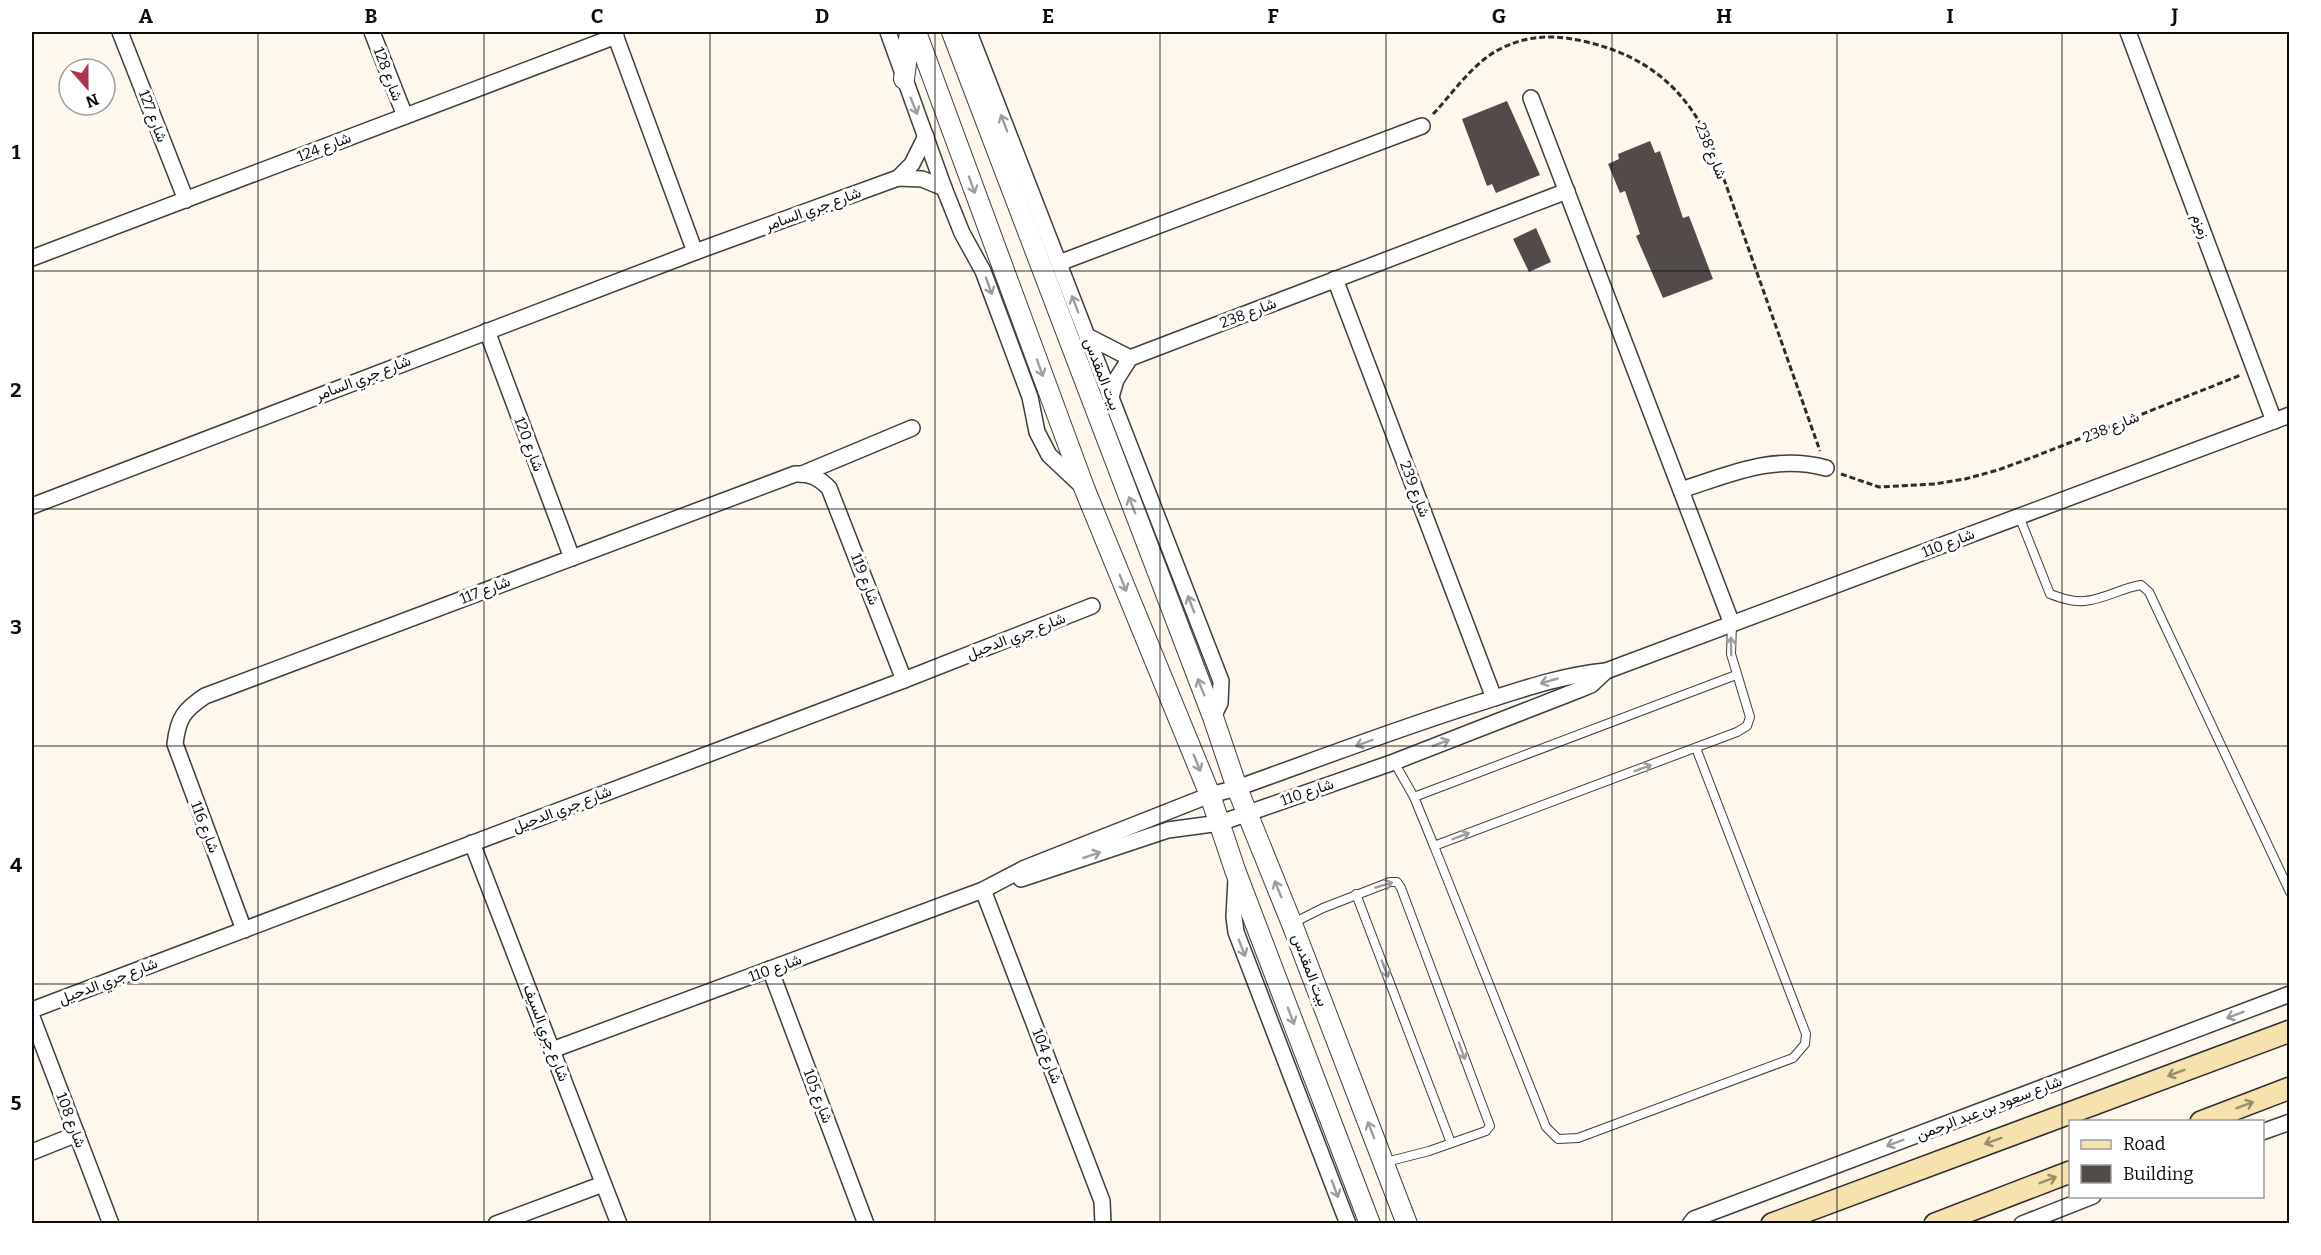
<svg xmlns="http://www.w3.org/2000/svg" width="2321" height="1255" font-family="Bitter,Vazirmatn,serif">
<rect width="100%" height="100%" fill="#fdf7ec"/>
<g fill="#534b49">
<path d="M1507,101L1540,175L1496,193L1492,184L1487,186L1462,119Z"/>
<path d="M1650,141L1655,153L1660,151L1683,218L1689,216L1713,279L1663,298L1636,236L1640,234L1625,191L1620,193L1608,164L1619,159L1618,154Z"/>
<path d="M1536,228L1551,262L1529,272L1513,239Z"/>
</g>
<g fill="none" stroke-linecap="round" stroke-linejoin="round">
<g stroke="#3e3e3e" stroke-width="10">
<g id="service">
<path d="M2019,516L2050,594C2061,598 2072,602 2084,601C2103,600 2121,588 2141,585L2149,592L2290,892"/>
<path d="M1394,762L1414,797L1434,846L1737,732L1747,726L1750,717L1731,654L1732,624"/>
<path d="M1414,797L1736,675"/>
<path d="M1434,846L1546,1127L1558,1139L1578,1138L1793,1058L1805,1044L1806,1034L1696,748"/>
<path d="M1356,894L1451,1143"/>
<path d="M1293,923L1323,908L1390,882H1397L1401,888L1490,1126L1486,1131L1429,1151L1386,1162"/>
</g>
</g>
<g stroke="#3e3e3e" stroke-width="18">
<g id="minor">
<path d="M120,32L186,200"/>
<path d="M372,32L405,116"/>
<path d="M614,32L695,252"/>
<path d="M888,32L944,188L962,233L983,271L1030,397L1037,432L1049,455L1083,487"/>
<path d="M969,32L1221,681L1220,703L1213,717"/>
<path d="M2128,32L2274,421"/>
<path d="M1531,98L1732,624"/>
<path d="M898,178L912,164L926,136"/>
<path d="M32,258L616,36"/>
<path d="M1059,263L1422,126"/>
<path d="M1335,279L1494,698"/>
<path d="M487,331L572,558"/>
<path d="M1087,336L1130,358"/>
<path d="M1111,397L1116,380L1130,358L1567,191"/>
<path d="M802,474L912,428"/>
<path d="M1681,490C1731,474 1773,454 1826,468"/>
<path d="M32,506L695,252L898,178L922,179L944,188"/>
<path d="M472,843L619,1224"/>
<path d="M1021,879L1168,830L1220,823L1394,762L1576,691L1591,685L1606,671"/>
<path d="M1236,879L1234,917L1236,932L1348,1224"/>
<path d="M983,890L1102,1201L1103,1224"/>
<path d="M244,930L175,744C178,718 184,710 205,696L795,474C810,473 819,478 829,488L904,680"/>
<path d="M770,969L866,1224"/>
<path d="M32,1010L904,680L1092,606"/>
<path d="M32,1017L111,1224"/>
<path d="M552,1050L983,890L1025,868L1210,795L1237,788C1318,759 1399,728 1482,702C1523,689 1563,675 1606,671L2290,415"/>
<path d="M2262,1132L2290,1122"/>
<path d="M32,1152L77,1134"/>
<path d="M496,1224L603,1184"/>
<path d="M1690,1224L1694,1219L2290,994"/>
<path d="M2022,1224L2093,1196"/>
</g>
</g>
<g stroke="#3e3e3e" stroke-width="22">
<g id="tertiary">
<path d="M916,32L1085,490L1210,795L1235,870L1370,1224"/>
<path d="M952,32L1213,717L1237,788L1292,924L1407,1224"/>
<path d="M904,79L910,32"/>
</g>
</g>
<g stroke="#2d2d2d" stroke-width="24">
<g id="secondary">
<path d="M2201,1122L2290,1088"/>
<path d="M1772,1224L2290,1031"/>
<path d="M1935,1224L2070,1172"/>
</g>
</g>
<g stroke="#2d2d2d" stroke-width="3" stroke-dasharray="6 3" stroke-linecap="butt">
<path d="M1433,114C1455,91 1473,62 1502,48C1530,34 1558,35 1587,42C1650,57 1689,92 1714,151L1820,451"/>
<path d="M1841,474L1879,487L1935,484L1965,479L1998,470L2036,456L2241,375"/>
</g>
<use href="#service" stroke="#fff" stroke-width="8"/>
<use href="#minor" stroke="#fff" stroke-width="15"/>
<use href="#tertiary" stroke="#fff" stroke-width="20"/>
<use href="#secondary" stroke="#f7e1ad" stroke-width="21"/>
</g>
<defs><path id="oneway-shaft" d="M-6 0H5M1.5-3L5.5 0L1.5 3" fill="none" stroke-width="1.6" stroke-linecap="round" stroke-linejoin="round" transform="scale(1.5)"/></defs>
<g stroke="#9d9d9d">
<use href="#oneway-shaft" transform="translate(914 106) rotate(68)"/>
<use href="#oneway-shaft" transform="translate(1004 123) rotate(-111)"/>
<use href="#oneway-shaft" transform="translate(972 185) rotate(70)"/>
<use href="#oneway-shaft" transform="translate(989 286) rotate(70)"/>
<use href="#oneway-shaft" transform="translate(1075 304) rotate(-111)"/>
<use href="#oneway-shaft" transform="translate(1040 368) rotate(70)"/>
<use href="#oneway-shaft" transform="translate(1132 505) rotate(-111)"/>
<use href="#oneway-shaft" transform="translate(1123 583) rotate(68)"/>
<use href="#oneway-shaft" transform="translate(1191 604) rotate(-111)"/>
<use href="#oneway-shaft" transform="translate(1731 646) rotate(-91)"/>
<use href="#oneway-shaft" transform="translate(1549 681) rotate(164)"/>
<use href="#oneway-shaft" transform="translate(1201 687) rotate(-111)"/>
<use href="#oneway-shaft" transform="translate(1364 743) rotate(160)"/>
<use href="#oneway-shaft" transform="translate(1441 743) rotate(-21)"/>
<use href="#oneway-shaft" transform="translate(1197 763) rotate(68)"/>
<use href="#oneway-shaft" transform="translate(1643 768) rotate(-21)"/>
<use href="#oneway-shaft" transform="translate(1461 836) rotate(-21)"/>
<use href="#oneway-shaft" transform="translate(1092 855) rotate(-19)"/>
<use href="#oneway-shaft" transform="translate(1384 885) rotate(-17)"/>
<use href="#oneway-shaft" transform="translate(1278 889) rotate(-112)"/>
<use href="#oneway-shaft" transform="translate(1242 948) rotate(69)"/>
<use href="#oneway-shaft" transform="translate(1385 969) rotate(69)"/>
<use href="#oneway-shaft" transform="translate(2235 1015) rotate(159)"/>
<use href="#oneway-shaft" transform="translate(1291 1016) rotate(69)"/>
<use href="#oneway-shaft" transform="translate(1462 1051) rotate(70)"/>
<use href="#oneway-shaft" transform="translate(1371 1130) rotate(-111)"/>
<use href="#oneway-shaft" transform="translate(1895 1143) rotate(159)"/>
<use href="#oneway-shaft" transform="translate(1335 1189) rotate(69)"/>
</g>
<g stroke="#998b6c">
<use href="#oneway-shaft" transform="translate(2176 1073) rotate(160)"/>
<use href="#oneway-shaft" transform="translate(2245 1105) rotate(-21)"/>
<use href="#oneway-shaft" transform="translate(1993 1141) rotate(160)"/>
<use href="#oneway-shaft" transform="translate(2048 1180) rotate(-21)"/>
</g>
<path fill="none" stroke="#0b0b0b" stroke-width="1.5" stroke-opacity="0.55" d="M258,32V1224M484,32V1224M710,32V1224M935,32V1224M1160,32V1224M1386,32V1224M1612,32V1224M1837,32V1224M2062,32V1224M32,271H2290M32,509H2290M32,746H2290M32,984H2290"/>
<g text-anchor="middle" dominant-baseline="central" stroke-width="6" stroke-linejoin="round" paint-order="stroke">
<g font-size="15" fill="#0b0b0b" stroke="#fff">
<text transform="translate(388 74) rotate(69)">شارع 128</text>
<text transform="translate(153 116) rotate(69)">شارع 127</text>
<text transform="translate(324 147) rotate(-21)">شارع 124</text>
<text transform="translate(1711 151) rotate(67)">شارع 238</text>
<text transform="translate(813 209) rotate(-20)">شارع جري السامر</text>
<text transform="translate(2201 226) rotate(69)">زمزم</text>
<text transform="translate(1248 313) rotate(-21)">شارع 238</text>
<text transform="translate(1102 374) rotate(69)">بيت المقدس</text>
<text transform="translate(363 378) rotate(-21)">شارع جري السامر</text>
<text transform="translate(2111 427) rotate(-22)">شارع 238</text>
<text transform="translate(529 444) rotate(69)">شارع 120</text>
<text transform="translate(1415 489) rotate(69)">شارع 239</text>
<text transform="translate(1948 543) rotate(-21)">شارع 110</text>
<text transform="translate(865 579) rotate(69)">شارع 119</text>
<text transform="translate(485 590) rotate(-21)">شارع 117</text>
<text transform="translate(1016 636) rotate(-21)">شارع جري الدحيل</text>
<text transform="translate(1307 792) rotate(-19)">شارع 110</text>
<text transform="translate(562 809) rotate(-21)">شارع جري الدحيل</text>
<text transform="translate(205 827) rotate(69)">شارع 116</text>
<text transform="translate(775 968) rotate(-20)">شارع 110</text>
<text transform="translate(1310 970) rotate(69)">بيت المقدس</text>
<text transform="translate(108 981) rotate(-21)">شارع جري الدحيل</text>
<text transform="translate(546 1033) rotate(69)">شارع جري السيف</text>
<text transform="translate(1047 1056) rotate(69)">شارع 104</text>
<text transform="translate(818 1096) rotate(69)">شارع 105</text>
<text transform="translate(1989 1108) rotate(-21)">شارع سعود بن عبد الرحمن</text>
<text transform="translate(71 1120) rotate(69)">شارع 108</text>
</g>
</g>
<rect width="2321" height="1255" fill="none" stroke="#ffffff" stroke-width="66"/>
<rect x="2069" y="1120" width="195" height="78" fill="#ffffff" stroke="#9d9d9d" stroke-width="1.5"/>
<rect x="2081" y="1140" width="30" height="9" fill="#f7e1ad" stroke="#9d9d9d" stroke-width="1.5"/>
<text x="2123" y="1150" font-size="18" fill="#0b0b0b">Road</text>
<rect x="2081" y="1165" width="30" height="18" fill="#534b49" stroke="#9d9d9d" stroke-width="1.5"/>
<text x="2123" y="1180" font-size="18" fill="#0b0b0b">Building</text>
<g transform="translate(87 87) rotate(159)"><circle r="28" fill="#ffffff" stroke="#9d9d9d" stroke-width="1.5"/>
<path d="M0-4.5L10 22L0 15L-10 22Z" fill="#ad324e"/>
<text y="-9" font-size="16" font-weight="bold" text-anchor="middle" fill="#0b0b0b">N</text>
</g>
<rect x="33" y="33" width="2255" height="1189" fill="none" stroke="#0b0b0b" stroke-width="2"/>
<g font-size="20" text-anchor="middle" font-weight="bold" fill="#0b0b0b">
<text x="146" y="23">A</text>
<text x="371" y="23">B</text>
<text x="597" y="23">C</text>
<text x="822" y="23">D</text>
<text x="1048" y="23">E</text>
<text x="1273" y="23">F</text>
<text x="1499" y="23">G</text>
<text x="1724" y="23">H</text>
<text x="1950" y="23">I</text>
<text x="2175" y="23">J</text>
<text x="16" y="159">1</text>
<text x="16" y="397">2</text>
<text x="16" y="634">3</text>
<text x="16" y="872">4</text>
<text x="16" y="1110">5</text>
</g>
</svg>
